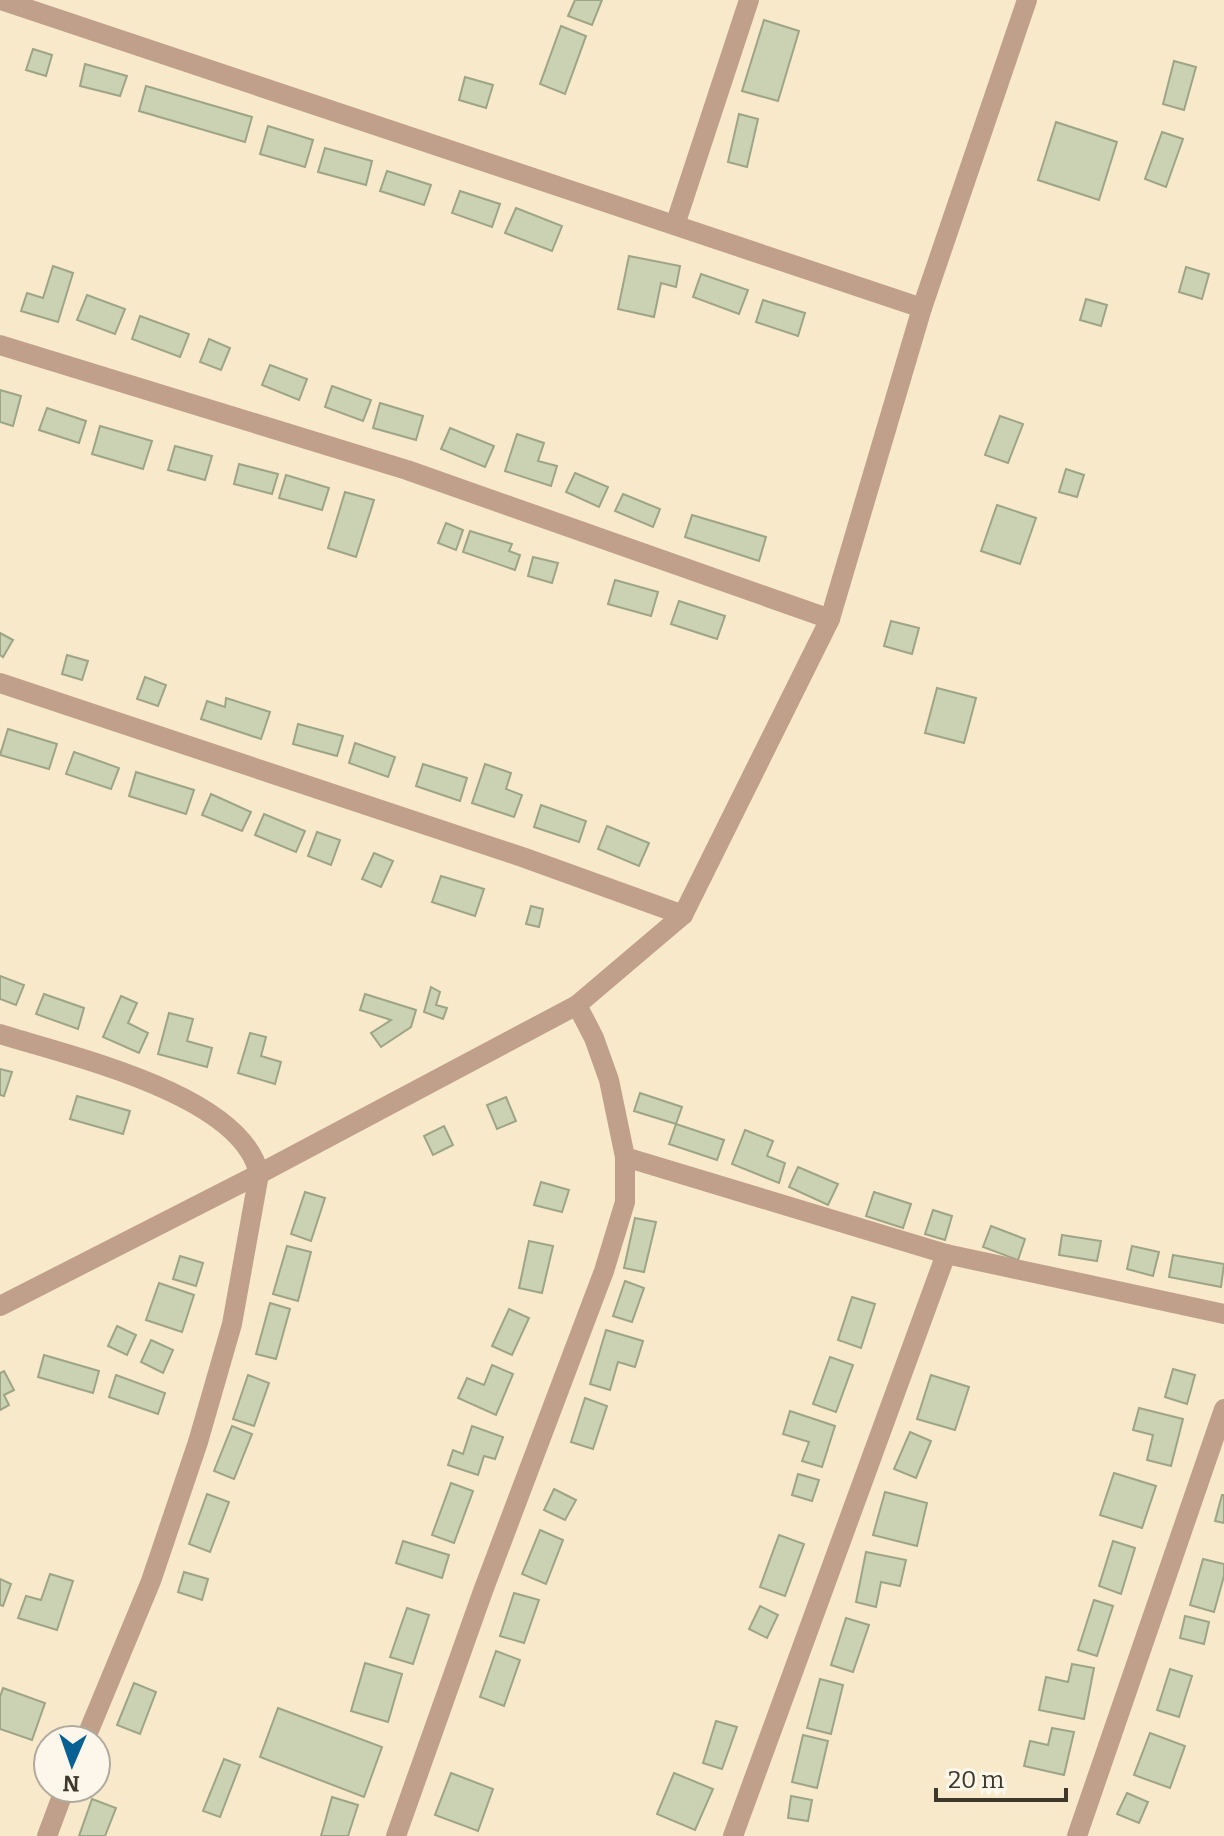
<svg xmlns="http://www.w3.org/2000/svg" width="1224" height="1836" font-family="Bitter,serif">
<rect width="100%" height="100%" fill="#f7e9ca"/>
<g fill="#cbd2b3" stroke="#9ea586" stroke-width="2">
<path d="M575,0H602L592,25L568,16Z"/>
<path d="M764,20L799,31L778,101L742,91Z"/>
<path d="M561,26L586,36L565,94L540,84Z"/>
<path d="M33,49L52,55L46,76L26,70Z"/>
<path d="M1174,61L1196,67L1184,110L1163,104Z"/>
<path d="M85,64L127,76L120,96L80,86Z"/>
<path d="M465,77L493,85L486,108L459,100Z"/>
<path d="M146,86L252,117L245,142L139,111Z"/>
<path d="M739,114L758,119L747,167L728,162Z"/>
<path d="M1056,122L1117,142L1099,200L1038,180Z"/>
<path d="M268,126L313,140L305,167L260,154Z"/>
<path d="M1162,132L1183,139L1166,187L1145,179Z"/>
<path d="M325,148L372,161L366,185L318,172Z"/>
<path d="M387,171L431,185L424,205L380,191Z"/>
<path d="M460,191L500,204L492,227L452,213Z"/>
<path d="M516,208L562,226L552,251L505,233Z"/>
<path d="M629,256L680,266L676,287L661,283L654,317L618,309Z"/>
<path d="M53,266L73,273L58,322L21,311L27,293L43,298Z"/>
<path d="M1186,267L1209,274L1202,299L1179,292Z"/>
<path d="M701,274L748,290L739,314L693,297Z"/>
<path d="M87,295L125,309L115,334L77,320Z"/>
<path d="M1086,299L1107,305L1101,326L1080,320Z"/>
<path d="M763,300L805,313L798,336L756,322Z"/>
<path d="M140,316L189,334L180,357L132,339Z"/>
<path d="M209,339L230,348L221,370L200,362Z"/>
<path d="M270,365L307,379L299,400L262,385Z"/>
<path d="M332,386L371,400L363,421L325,407Z"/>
<path d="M0,390L21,396L13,426L0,422Z"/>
<path d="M380,403L423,416L416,440L373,428Z"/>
<path d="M47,408L86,421L79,443L39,430Z"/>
<path d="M1000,416L1023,424L1008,463L985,455Z"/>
<path d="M100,426L152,441L143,469L92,454Z"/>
<path d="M450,428L494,446L485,467L441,449Z"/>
<path d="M517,434L544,443L538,461L557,466L551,486L505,471Z"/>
<path d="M175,446L212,456L205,480L168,470Z"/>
<path d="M239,464L278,474L272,494L234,484Z"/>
<path d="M1066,469L1084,475L1077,497L1059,492Z"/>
<path d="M575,473L608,487L599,507L566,492Z"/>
<path d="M286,475L329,488L322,510L279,498Z"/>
<path d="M345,492L374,500L356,557L328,548Z"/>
<path d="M623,494L660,509L653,527L615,511Z"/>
<path d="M997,505L1036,518L1020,564L981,551Z"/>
<path d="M692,515L766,537L759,561L685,537Z"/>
<path d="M446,523L463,530L456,550L438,543Z"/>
<path d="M470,531L512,544L509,551L520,555L515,570L463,552Z"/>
<path d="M533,557L558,563L552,583L528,576Z"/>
<path d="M615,580L658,592L651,616L608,604Z"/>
<path d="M679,601L725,616L717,639L671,624Z"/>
<path d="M891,621L919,628L912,654L884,646Z"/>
<path d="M0,633L13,640L3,657L0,655Z"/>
<path d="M67,655L88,661L82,680L62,674Z"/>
<path d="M145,677L166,685L158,706L137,699Z"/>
<path d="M937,688L976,698L964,743L925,733Z"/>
<path d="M226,698L270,712L261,739L201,719L207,701L225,707Z"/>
<path d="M298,724L343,736L337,756L293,744Z"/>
<path d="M8,729L57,744L49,769L0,755Z"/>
<path d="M355,743L395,757L388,777L349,763Z"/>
<path d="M74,752L119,768L111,789L66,774Z"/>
<path d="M423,764L467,778L460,801L416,786Z"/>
<path d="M485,764L511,773L506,789L522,795L514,817L472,803Z"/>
<path d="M136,772L194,790L186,814L129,796Z"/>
<path d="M211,794L251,812L242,831L202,815Z"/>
<path d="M541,805L586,821L579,842L534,827Z"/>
<path d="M264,814L305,831L296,852L255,835Z"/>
<path d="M607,826L649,843L639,866L598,849Z"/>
<path d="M317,832L340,840L331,865L308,856Z"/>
<path d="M374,853L393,861L381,887L362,879Z"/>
<path d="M441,876L484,889L475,916L432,902Z"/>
<path d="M531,906L543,909L539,927L526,924Z"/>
<path d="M0,976L24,985L16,1005L0,999Z"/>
<path d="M431,987L440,992L436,1005L447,1008L443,1019L424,1012Z"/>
<path d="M44,994L84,1008L78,1029L36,1014Z"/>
<path d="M365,994L416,1010L411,1027L381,1047L371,1033L391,1020L360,1010Z"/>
<path d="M121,996L137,1003L128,1023L148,1033L139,1053L103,1037Z"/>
<path d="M169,1013L193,1019L187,1041L212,1048L207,1067L158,1054Z"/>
<path d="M250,1033L266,1037L261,1056L281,1062L275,1084L238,1073Z"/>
<path d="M0,1069L12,1072L4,1096L0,1095Z"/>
<path d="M640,1093L682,1107L676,1124L634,1111Z"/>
<path d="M77,1096L130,1111L123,1134L70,1119Z"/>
<path d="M506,1097L516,1121L497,1129L487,1105Z"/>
<path d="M676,1124L724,1140L717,1160L669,1144Z"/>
<path d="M444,1126L453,1145L433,1155L424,1136Z"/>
<path d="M745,1130L773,1141L767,1156L785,1163L779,1183L732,1164Z"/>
<path d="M798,1167L838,1184L828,1205L789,1187Z"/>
<path d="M541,1182L569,1190L562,1212L534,1205Z"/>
<path d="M305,1192L325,1198L311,1241L291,1234Z"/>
<path d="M874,1192L911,1204L903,1228L866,1216Z"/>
<path d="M933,1210L952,1216L945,1240L925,1234Z"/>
<path d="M635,1218L656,1222L644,1272L624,1268Z"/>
<path d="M991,1226L1025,1239L1018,1260L983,1247Z"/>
<path d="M1062,1235L1101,1241L1097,1261L1059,1255Z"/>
<path d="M529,1241L553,1246L542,1293L519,1288Z"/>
<path d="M287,1246L311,1252L298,1301L273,1294Z"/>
<path d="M1132,1246L1159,1252L1153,1276L1127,1269Z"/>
<path d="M1173,1255L1224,1264L1221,1287L1169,1277Z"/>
<path d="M180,1256L203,1263L196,1286L173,1279Z"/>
<path d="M625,1281L644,1288L632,1322L613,1316Z"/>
<path d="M159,1283L194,1295L182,1332L146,1320Z"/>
<path d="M852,1297L875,1304L861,1348L838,1340Z"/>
<path d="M270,1303L290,1309L276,1359L256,1354Z"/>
<path d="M509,1309L529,1318L512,1355L492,1346Z"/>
<path d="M117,1326L136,1335L127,1355L108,1346Z"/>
<path d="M606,1330L643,1341L635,1367L618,1362L610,1390L590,1384Z"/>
<path d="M151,1340L173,1350L163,1373L141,1362Z"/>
<path d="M44,1355L99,1371L93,1393L38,1377Z"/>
<path d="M830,1357L853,1365L836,1412L813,1404Z"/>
<path d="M492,1365L513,1374L496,1415L458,1398L467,1378L484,1385Z"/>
<path d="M1173,1369L1195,1375L1187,1404L1165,1397Z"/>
<path d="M4,1371L14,1390L4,1395L9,1405L0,1410V1373Z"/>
<path d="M116,1375L165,1393L158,1414L109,1397Z"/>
<path d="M248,1375L269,1383L254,1426L233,1419Z"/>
<path d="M931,1375L969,1387L955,1430L917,1419Z"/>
<path d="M585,1398L607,1406L593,1449L571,1442Z"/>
<path d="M1139,1408L1183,1419L1171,1466L1147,1460L1153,1435L1133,1430Z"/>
<path d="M790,1411L835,1426L822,1467L802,1461L809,1442L783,1434Z"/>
<path d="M232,1426L252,1434L234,1479L214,1471Z"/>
<path d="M472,1426L503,1437L495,1459L484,1456L478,1475L448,1465L453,1450L463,1454Z"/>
<path d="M910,1432L931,1441L916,1478L894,1469Z"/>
<path d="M1114,1473L1156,1486L1142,1528L1100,1515Z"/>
<path d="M798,1474L819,1480L812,1501L792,1495Z"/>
<path d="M451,1483L473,1491L454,1543L432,1535Z"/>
<path d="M554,1489L576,1500L565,1520L544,1510Z"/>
<path d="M885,1492L927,1503L917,1546L873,1535Z"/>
<path d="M207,1494L229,1502L210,1552L189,1544Z"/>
<path d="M1222,1495H1224V1523L1215,1521Z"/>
<path d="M540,1530L563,1540L546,1584L522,1574Z"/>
<path d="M779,1535L804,1544L785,1596L760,1587Z"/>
<path d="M403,1541L449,1555L442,1578L396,1563Z"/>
<path d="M1113,1541L1135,1548L1121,1594L1099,1586Z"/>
<path d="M866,1552L906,1560L900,1586L881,1582L876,1607L856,1602Z"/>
<path d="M1203,1559L1224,1564V1576L1214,1612L1190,1605Z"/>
<path d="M184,1572L208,1579L202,1600L178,1592Z"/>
<path d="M50,1574L73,1581L57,1630L18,1618L26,1596L41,1600Z"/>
<path d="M0,1579L11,1584L3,1606L0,1605Z"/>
<path d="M514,1593L539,1600L524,1643L500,1636Z"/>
<path d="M1094,1600L1113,1606L1097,1656L1078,1650Z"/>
<path d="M760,1606L778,1615L767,1638L749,1629Z"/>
<path d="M407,1608L429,1615L413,1664L390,1657Z"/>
<path d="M1185,1616L1209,1622L1204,1644L1180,1638Z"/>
<path d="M846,1618L869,1625L853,1672L831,1665Z"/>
<path d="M496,1651L520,1660L504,1706L480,1697Z"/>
<path d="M365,1663L402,1674L388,1722L351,1711Z"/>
<path d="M1072,1664L1094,1668L1084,1719L1039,1710L1046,1677L1068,1682Z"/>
<path d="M1170,1669L1192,1676L1179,1717L1157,1710Z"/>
<path d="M820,1679L843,1685L831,1734L807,1728Z"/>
<path d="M134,1683L156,1692L140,1734L117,1725Z"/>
<path d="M3,1688L45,1703L32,1740L0,1729V1697Z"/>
<path d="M278,1708L382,1747L364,1797L260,1757Z"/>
<path d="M716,1721L737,1727L722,1769L703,1763Z"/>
<path d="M1052,1728L1074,1732L1064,1775L1024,1766L1030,1741L1048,1745Z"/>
<path d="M1150,1733L1185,1746L1170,1788L1134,1775Z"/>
<path d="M803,1735L828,1741L817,1788L792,1782Z"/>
<path d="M224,1759L240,1765L220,1817L203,1811Z"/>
<path d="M451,1773L493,1789L478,1831L435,1815Z"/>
<path d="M674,1773L713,1789L695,1830L657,1814Z"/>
<path d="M1127,1793L1148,1802L1139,1823L1117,1814Z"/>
<path d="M791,1796L812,1800L808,1821L788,1818Z"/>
<path d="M332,1797L358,1805L348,1836H321Z"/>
<path d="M92,1799L116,1808L105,1836H79Z"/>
</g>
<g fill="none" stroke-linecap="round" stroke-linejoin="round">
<g stroke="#c0a08a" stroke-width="20">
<path d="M625,1157L946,1254L1224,1314"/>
<path d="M733,1836L946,1254"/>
<path d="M1077,1836L1224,1409"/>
</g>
<g stroke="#c0a08a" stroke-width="20">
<path d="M1,0L922,308"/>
<path d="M675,225L749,0"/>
<path d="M0,345L407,470L830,619"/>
<path d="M0,683L525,858L683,915"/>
<path d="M0,1034C69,1056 242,1094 259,1174L232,1324L198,1442L151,1581L85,1740"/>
<path d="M0,1306L259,1174L577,1005L683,915L830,619L922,308L1027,0"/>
<path d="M47,1836L65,1788"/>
<path d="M396,1836L483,1591L604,1271L625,1202V1157L609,1080L594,1038L577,1005"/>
</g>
</g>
<g transform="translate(72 1764) rotate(182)"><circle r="38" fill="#fdf7eb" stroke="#b1ab9f" stroke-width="2"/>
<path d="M0-6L14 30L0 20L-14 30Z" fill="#076293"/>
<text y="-12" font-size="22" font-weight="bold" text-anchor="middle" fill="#3e382c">N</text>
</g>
<path d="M936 1788v12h130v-12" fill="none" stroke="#3e382c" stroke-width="4"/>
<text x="948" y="1788" font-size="24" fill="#3e382c" stroke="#fdf7eb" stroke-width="6" paint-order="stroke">20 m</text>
</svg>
